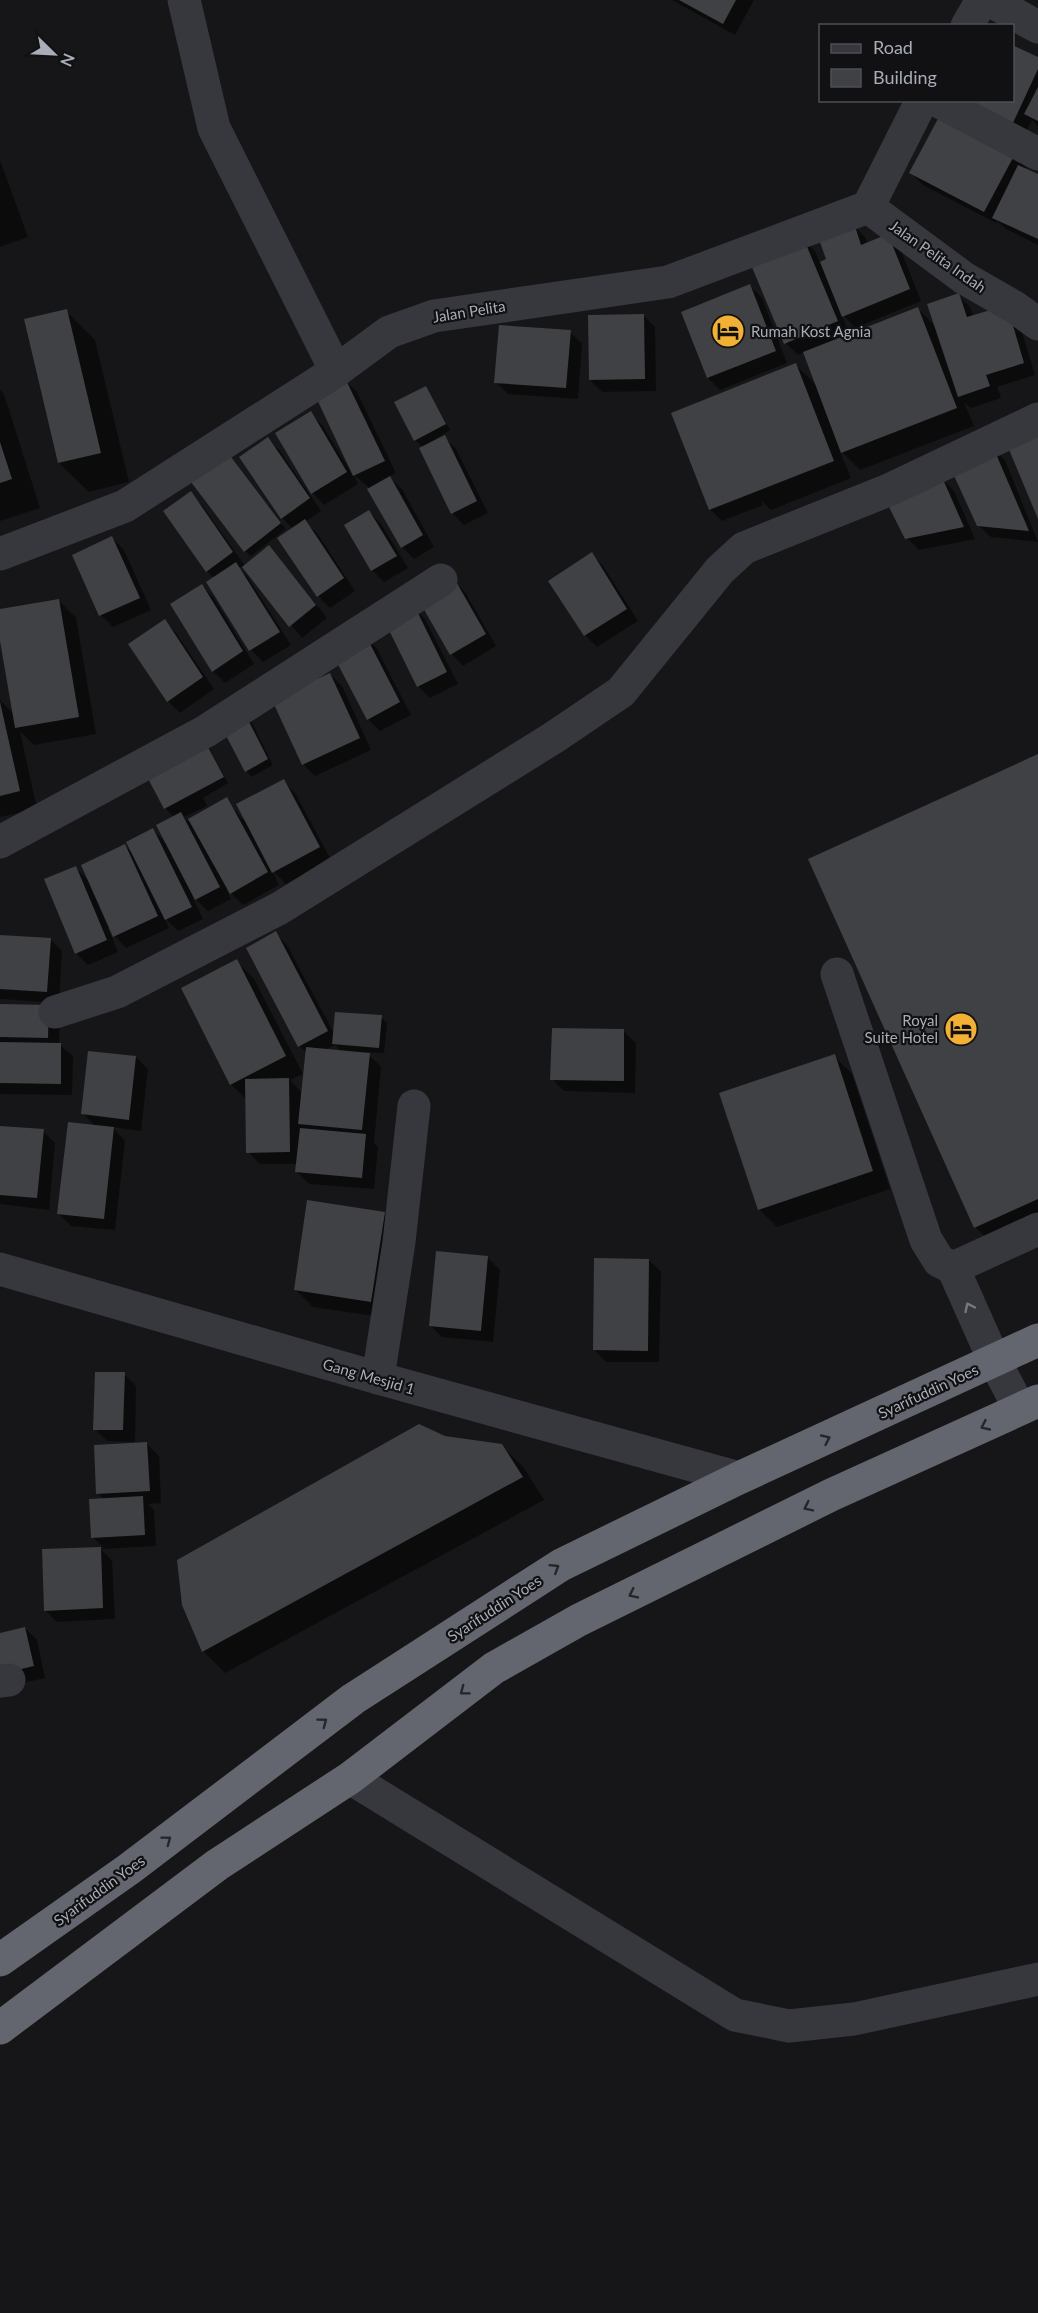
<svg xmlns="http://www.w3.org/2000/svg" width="1038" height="2313" font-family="Lato,sans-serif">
<rect width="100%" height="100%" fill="#161618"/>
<g fill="#0007" fill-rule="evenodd">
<path d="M672,0H754L735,35Z"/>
<path d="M1038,59V126L1032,120L1024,136L957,105L1012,100Z"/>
<path d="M1014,155L1026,167L1025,169L1038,176V245L1006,229L997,221L996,223L923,185L911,173Z"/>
<path d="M0,160L28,237L0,247Z"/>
<path d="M853,225L865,237L868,244L888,236L900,248L921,301L855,328L841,313L850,335L918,309L936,327L958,295L970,307L974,317L1018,319L1035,375L997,387L1001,398L971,408L964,402L974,426L860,470L839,449L851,478L771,510L761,500L763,505L722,521L710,509L796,365L818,387L805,352L798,355L786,343L803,239L815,251L820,263L828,260Z"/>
<path d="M750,286L762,298L787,363L720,390L708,378Z"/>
<path d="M66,311L95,340L129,482L89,492L59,463Z"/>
<path d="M643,315L655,327L656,391L602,392L590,380Z"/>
<path d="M570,332L582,344L578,399L508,394L496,382Z"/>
<path d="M345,380L357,392L396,473L389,477L402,489L434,547L414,559L402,547L368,487L354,475L358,484L324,505L313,493L310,413L322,425L348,467L350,466Z"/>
<path d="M426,387L450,430L422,447L415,440Z"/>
<path d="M0,389L4,394L40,508L0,521Z"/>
<path d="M444,437L456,449L488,513L464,525L452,513Z"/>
<path d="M268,439L280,451L321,511L305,522L317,533L355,591L330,608L318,596L293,529L282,518Z"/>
<path d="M993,448L1005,460L1038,542L991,537L978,525Z"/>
<path d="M227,455L286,529L251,556L245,551Z"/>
<path d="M942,479L954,491L975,539L919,550L907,538Z"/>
<path d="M190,493L202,505L245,566L269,547L327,618L302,638L243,566L239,568L247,576L291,645L263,662L251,650L208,582L214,578L207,571Z"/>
<path d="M369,512L381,524L408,568L384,582L372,570L346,526Z"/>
<path d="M112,538L124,550L151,610L113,627L101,615L74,556Z"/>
<path d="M591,554L603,566L638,621L597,647L585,635Z"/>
<path d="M453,580L465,592L496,646L463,666L452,654Z"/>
<path d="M202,586L214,598L254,664L225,683L213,671Z"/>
<path d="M59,601L76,618L96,734L34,745L20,731L37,809L0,817V700L14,714L0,632V611Z"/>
<path d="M413,607L425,619L458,684L430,698L418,686Z"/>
<path d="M164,621L176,633L214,689L180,713L168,701Z"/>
<path d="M365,637L377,649L411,715L380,731L368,719Z"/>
<path d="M330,674L342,686L371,750L315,776L303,764Z"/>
<path d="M244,713L250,719L273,765L252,777L246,771Z"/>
<path d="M207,744L228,783L203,798L207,806L184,817L188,821L226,799L243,820L283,781L295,793L331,860L286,884L272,870L279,885L243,905L226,888L231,899L208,911L192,896L203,919L178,931L164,917L169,928L126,948L115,936L110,927L108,928L118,952L88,965L76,953V868L90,882L125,846L135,856L153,830L165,842L174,817L165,808L144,768Z"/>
<path d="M1038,755V1231L998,1249L975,1227Z"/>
<path d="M275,933L287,945L335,1035L381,1017L387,1023L384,1053L366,1052L381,1067L374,1143L378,1147L374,1189L309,1184L297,1172L298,1164H260L248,1152L247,1100L231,1084L236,961L254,979L303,1074L290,1080L302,1093L307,1053L299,1046ZM335,1045L342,1052L325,1050Z"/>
<path d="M0,937L50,939L62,951L59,1003L0,999Z"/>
<path d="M0,1005L60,1018L59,1044L73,1056L72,1095L0,1094Z"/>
<path d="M623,1031L636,1043L635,1093L564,1091L552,1079Z"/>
<path d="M834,1056L852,1074L890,1189L777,1227L759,1209Z"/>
<path d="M136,1057L148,1069L141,1131L112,1127L125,1141L115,1230L71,1226L59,1214L96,1127L83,1113Z"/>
<path d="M0,1127L43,1131L55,1143L49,1210L0,1204Z"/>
<path d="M384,1213L402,1231L388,1318L313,1307L296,1290Z"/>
<path d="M488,1258L500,1270L493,1342L442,1337L430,1325Z"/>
<path d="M649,1260L661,1272L659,1362H606L594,1349Z"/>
<path d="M124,1374L136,1386L135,1442L107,1441L95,1429Z"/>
<path d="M444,1437L502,1446L524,1468L544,1500L225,1673L203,1651Z"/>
<path d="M147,1444L159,1456L161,1503L148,1504L154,1510L156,1546L101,1549L112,1561L115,1619L57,1622L45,1610L43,1551L104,1548L93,1537L104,1500L98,1493Z"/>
<path d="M25,1628L37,1640L45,1678L0,1688V1634Z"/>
</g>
<g fill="#404145">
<path d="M679,0H736L723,24Z"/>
<path d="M1012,45L1038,57V69L1012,125L959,100H1012Z"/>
<path d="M1038,87V121L1024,114Z"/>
<path d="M940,115L1015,154L984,212L909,173Z"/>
<path d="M1018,165L1038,174V239L992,218Z"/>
<path d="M854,223L861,245L888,234L910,289L842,317L820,262L826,259L818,237Z"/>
<path d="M803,237L838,321L784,344L749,260Z"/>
<path d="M750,284L776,351L707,378L681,312Z"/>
<path d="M959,293L967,317L1007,305L1024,363L986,375L990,386L958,397L927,304Z"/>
<path d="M918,307L957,408L841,453L803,352Z"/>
<path d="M67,309L101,453L58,463L24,319Z"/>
<path d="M644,314L645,379L589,380L588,315Z"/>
<path d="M499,325L571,330L566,388L494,383Z"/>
<path d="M796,363L834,461L709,510L671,413Z"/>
<path d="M345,378L385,461L353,476L314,393Z"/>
<path d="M426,386L446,424L414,441L394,402Z"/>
<path d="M311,411L347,472L311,494L275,433Z"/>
<path d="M1038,426V519L1005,440Z"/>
<path d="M445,435L477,501L451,514L419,448Z"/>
<path d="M268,437L310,498L281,519L239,457Z"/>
<path d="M0,442L12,479L0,483Z"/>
<path d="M993,447L1029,531L977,526L950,467Z"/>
<path d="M228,453L281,523L244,552L191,482Z"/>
<path d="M390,476L423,535L401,548L367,489Z"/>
<path d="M942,477L964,527L905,539L888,505Z"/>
<path d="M191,491L233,552L206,572L163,511Z"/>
<path d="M369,510L397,556L371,571L344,525Z"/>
<path d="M305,519L344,578L317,597L277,538Z"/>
<path d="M112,536L140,598L99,616L72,555Z"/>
<path d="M269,545L316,605L289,627L242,567Z"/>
<path d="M592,552L627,609L584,636L548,581Z"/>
<path d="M236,562L280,632L249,651L206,582Z"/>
<path d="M454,578L486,634L450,655L418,599Z"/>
<path d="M202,584L243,651L212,672L170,604Z"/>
<path d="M59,599L79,717L15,728L0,641V609Z"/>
<path d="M414,605L447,672L417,687L384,620Z"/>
<path d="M165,619L203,677L167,702L128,644Z"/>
<path d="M366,636L400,702L367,720L332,653Z"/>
<path d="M330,673L360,738L302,765L272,700Z"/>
<path d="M0,702L20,791L0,796Z"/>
<path d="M244,712L268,759L245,772L220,724Z"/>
<path d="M202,736L224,777L164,809L142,767Z"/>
<path d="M1038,754V1199L974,1228L808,859Z"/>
<path d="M284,779L320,847L272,873L236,804Z"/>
<path d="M227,797L268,872L230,894L188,819Z"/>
<path d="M181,812L220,887L195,900L156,825Z"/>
<path d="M153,828L192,907L165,920L126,842Z"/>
<path d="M125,844L158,916L113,937L81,865Z"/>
<path d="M76,866L107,940L75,954L44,879Z"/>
<path d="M276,931L328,1031L298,1047L246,948Z"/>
<path d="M0,935L51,938L47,992L0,989Z"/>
<path d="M237,959L286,1056L230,1085L181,988Z"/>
<path d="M0,1004L49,1005L48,1038L0,1037Z"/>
<path d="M335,1012L382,1015L379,1048L332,1044Z"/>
<path d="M552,1028L624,1029V1081L550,1080Z"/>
<path d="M0,1042L61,1043V1084L0,1083Z"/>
<path d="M306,1047L370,1053L362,1130L298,1124Z"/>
<path d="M88,1051L136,1056L129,1120L81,1114Z"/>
<path d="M835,1054L873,1171L758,1210L719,1093Z"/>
<path d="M289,1078L290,1152L246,1153L245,1079Z"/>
<path d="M68,1122L114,1127L104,1219L57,1214Z"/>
<path d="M0,1126L44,1129L37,1198L0,1195Z"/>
<path d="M300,1128L366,1134L362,1178L295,1172Z"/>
<path d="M307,1200L385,1212L371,1302L294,1290Z"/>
<path d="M436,1251L488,1256L481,1331L429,1326Z"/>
<path d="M594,1258L649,1259L648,1351L593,1350Z"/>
<path d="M95,1372H125L123,1430H93Z"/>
<path d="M419,1424L445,1436L502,1444L523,1477L202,1652L182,1605L177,1560Z"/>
<path d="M147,1442L150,1491L96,1494L94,1445Z"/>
<path d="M143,1496L145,1535L91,1538L89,1499Z"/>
<path d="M101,1547L103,1608L44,1611L42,1549Z"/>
<path d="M25,1627L34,1666L0,1674V1633Z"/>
</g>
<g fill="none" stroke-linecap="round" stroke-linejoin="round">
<g stroke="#37383d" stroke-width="33">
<path d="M184,0L214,128L336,371"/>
<path d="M989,0L1038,27"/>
<path d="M967,26L982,0"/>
<path d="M936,100L1038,154"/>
<path d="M868,207L964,278L1016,308L1038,324"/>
<path d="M0,554L125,506L336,371L389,332L434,316L668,282L868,207L922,100"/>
<path d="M0,842L206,731L441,580"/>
<path d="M837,974L926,1240L939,1261L953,1268"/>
<path d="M55,1012L117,992L280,908L553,738L621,692L720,570L744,548L891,489L1038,419"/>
<path d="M0,1269L378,1378L739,1478"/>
<path d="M378,1378L399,1242L414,1106"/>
<path d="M1020,1409L994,1360L953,1268L1038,1229"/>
<path d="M0,1681L9,1680"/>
<path d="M350,1778L735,2015L789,2026L854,2019L1038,1979"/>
</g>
<g stroke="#63666e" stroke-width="33">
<path d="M0,1960L129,1869L353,1699L561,1565L739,1478L1038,1340"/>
<path d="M0,2028L217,1865L350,1778L494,1668L579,1620L831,1495L1038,1401"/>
</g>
</g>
<defs><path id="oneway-chevron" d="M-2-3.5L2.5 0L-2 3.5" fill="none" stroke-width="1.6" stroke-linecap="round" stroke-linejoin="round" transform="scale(1.5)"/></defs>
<use stroke="#757881" href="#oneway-chevron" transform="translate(969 1307) rotate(-115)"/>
<g stroke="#26262a">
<use href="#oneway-chevron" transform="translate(985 1426) rotate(155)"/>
<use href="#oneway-chevron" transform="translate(826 1439) rotate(-25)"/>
<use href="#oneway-chevron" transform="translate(808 1507) rotate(154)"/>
<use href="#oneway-chevron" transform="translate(555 1568) rotate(-32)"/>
<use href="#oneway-chevron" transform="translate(633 1594) rotate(154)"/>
<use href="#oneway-chevron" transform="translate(464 1691) rotate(143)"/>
<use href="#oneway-chevron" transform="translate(323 1722) rotate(-37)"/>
<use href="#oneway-chevron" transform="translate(167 1840) rotate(-37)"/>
</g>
<defs>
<g id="hotel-disc" transform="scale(1.725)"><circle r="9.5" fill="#f2b134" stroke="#111113"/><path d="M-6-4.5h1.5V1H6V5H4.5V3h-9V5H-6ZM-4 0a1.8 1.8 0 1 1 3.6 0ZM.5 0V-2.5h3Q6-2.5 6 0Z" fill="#111"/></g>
</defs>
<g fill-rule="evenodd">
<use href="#hotel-disc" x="728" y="331"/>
<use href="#hotel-disc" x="961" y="1029"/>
</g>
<g text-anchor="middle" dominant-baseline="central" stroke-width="4.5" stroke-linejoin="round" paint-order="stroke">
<g font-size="15" fill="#a8adb8" stroke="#111113">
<text transform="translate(938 256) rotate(35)">Jalan Pelita Indah</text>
<text transform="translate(469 311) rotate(-9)">Jalan Pelita</text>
<text transform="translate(369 1376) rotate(16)">Gang Mesjid 1</text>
<text transform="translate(928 1391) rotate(-25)">Syarifuddin Yoes</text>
<text transform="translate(494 1608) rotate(-33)">Syarifuddin Yoes</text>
<text transform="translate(99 1890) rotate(-36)">Syarifuddin Yoes</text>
</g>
<g font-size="15" fill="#a8adb8" stroke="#111113" text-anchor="start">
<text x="751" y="331">Rumah Kost Agnia</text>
<text x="938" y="1020" text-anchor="end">Royal<tspan x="938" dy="17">Suite Hotel</tspan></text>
</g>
</g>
<rect x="819" y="24" width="195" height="78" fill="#111113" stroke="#4d4f55" stroke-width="1.5"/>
<rect x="831" y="44" width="30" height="9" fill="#37383d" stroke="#4d4f55" stroke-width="1.5"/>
<text x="873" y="54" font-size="18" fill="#a8adb8">Road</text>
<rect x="831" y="69" width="30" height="18" fill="#404145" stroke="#4d4f55" stroke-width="1.5"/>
<text x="873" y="84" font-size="18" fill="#a8adb8">Building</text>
<g transform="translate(54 54) rotate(114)" stroke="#111113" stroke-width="4.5" paint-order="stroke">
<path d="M0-4.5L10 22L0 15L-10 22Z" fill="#a8adb8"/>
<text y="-9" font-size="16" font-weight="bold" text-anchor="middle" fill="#a8adb8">N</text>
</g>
</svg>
